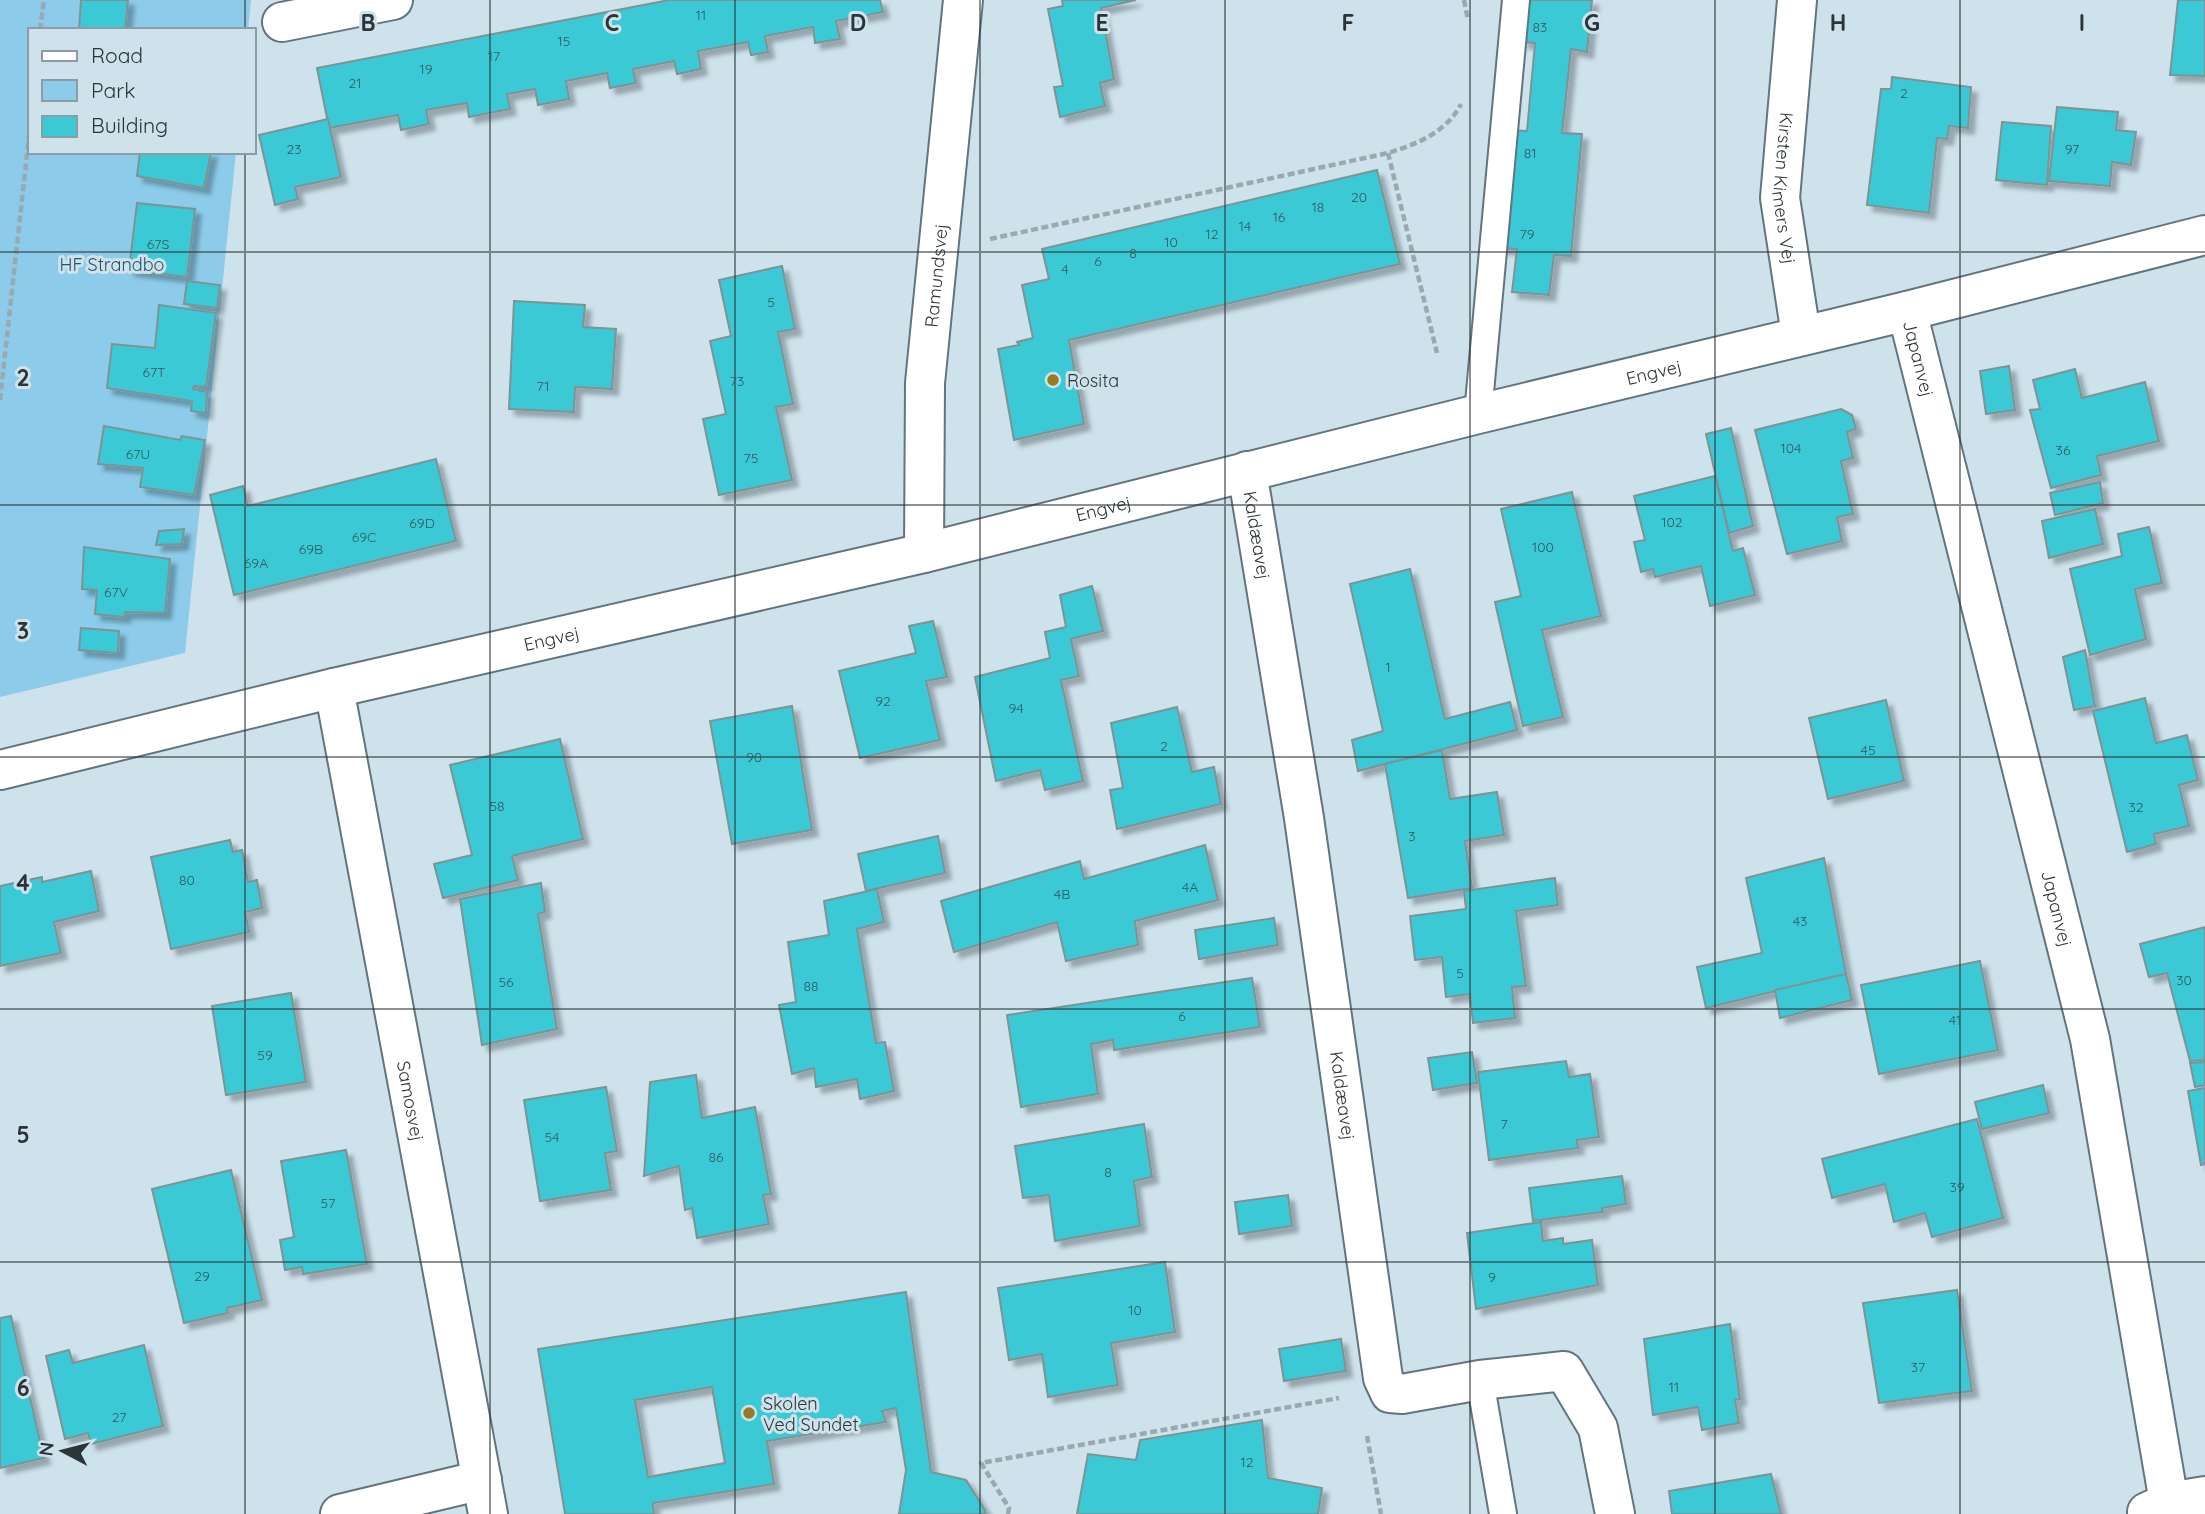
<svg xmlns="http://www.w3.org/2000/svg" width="2205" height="1514" font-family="Quicksand,sans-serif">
<defs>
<filter id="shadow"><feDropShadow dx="6" dy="6" stdDeviation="2" flood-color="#0004"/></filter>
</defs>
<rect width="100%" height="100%" fill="#cee2ec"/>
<path fill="#8cccea" d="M0,0H251L248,30H30V152H236L185,653L0,697Z"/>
<g fill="#3acad5" stroke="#7d9395" stroke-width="2" fill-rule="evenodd" filter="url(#shadow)">
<path d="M81,0H128L125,30H79Z"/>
<path d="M669,0H880L883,12L836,21L840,39L815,43L813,27L765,36L768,52L751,55L748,42L698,51L701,69L677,74L674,61L633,69L636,83L610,88L607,73L566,81L569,99L538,105L535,89L507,94L510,109L469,117L467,103L426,110L429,124L401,130L398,115L329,128L317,68Z"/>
<path d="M1062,0H1136L1101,8L1114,79L1100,83L1105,106L1060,117L1054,87L1063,86L1048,9L1063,6Z"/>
<path d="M1526,0H1592L1587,52L1571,49L1562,133L1582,134L1571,256L1554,255L1549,295L1512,292L1517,249L1501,248L1511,130L1527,131L1535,43L1522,42Z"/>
<path d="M2178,0H2205V76L2170,75Z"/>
<path d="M1892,77L1971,87L1968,128L1949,126L1947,139L1937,138L1929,213L1867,205L1881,89H1891Z"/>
<path d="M2057,107L2118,112L2116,130L2136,132L2131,165L2112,162L2110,186L2049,181Z"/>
<path d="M328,119L341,177L295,187L298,199L275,205L259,135Z"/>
<path d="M2002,122L2051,126L2047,185L1996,180Z"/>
<path d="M140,152H211L204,188L137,176Z"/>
<path d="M1377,170L1400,264L1069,340L1084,424L1014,440L998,349L1019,345L1017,342L1033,338L1022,285L1049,279L1042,249Z"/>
<path d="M137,203L195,209L187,277L129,270Z"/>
<path d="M782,266L795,329L778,332L793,404L776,407L792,480L719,495L703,419L726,414L710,341L731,336L719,280Z"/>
<path d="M187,281L220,285L217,308L184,304Z"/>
<path d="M514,301L585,305L583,327L616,329L612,389L575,387L574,412L509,409Z"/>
<path d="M159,305L216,313L206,387L194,386L193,389L207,392L206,413L191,411L192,401L107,388L112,344L155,348Z"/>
<path d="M2009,366L2015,410L1986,414L1980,371Z"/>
<path d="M2075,369L2082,398L2145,382L2159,441L2097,456L2101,475L2051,488L2030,410L2040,409L2033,380Z"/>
<path d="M1841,409L1852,415L1856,429L1847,432L1853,458L1841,461L1853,514L1837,517L1842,541L1787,554L1755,430Z"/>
<path d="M104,426L180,440L182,436L205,440L194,495L140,487L143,468L98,464Z"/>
<path d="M1731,428L1753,526L1729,533L1706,434Z"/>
<path d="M436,459L456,541L234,595L210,495L243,486L248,506Z"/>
<path d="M1715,476L1733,551L1743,548L1755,595L1710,606L1701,566L1655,577L1653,569L1641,572L1634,542L1645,540L1634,496Z"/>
<path d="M2100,482L2103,503L2055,515L2050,493Z"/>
<path d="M1572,492L1601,616L1542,630L1563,717L1523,726L1495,602L1521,596L1501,509Z"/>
<path d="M2095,509L2103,544L2049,558L2042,521Z"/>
<path d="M2149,527L2162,583L2135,589L2146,639L2090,655L2070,569L2122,556L2118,534Z"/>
<path d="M184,529L182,544L156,545L159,531Z"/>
<path d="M84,547L170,559L165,613L125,612L124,617L95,614L97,590L82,589Z"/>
<path d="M1410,569L1445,719L1510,702L1517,730L1358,771L1352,740L1383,731L1350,584Z"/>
<path d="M1092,586L1103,631L1071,639L1079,676L1061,680L1083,781L1045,790L1040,770L996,781L975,677L1050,658L1045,632L1066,627L1060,595Z"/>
<path d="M933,621L947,677L926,681L940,740L860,758L839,671L916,653L909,626Z"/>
<path d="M81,628L119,631L118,653L79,650Z"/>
<path d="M2085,650L2095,706L2074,710L2063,657Z"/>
<path d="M2145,698L2156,743L2187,735L2198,780L2179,785L2189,826L2154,834L2156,844L2127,852L2093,711Z"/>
<path d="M1886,700L1904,781L1828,799L1809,718Z"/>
<path d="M792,706L812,830L732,844L710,721Z"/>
<path d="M1177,707L1192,772L1214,767L1221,804L1117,829L1110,790L1123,788L1111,723Z"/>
<path d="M560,739L583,839L512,856L518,880L443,898L434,864L472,855L450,765Z"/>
<path d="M1442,750L1450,799L1497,792L1504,835L1465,841L1472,888L1408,898L1385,764Z"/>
<path d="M938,836L945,873L866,891L858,854Z"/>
<path d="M230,840L233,852L242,850L248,882L257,880L262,908L245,912L249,932L171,949L151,857Z"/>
<path d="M1205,845L1218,900L1135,921L1138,945L1066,961L1057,922L954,952L941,901L1080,861L1084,879Z"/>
<path d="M1824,858L1846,974L1706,1008L1697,967L1762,953L1746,878Z"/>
<path d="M91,871L99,911L54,922L61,953L0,966V886L42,877V882Z"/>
<path d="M1555,878L1558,905L1516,911L1526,986L1512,987L1515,1018L1473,1023L1470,994L1446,997L1442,957L1415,960L1410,916L1466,909L1464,891Z"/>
<path d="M541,883L545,912L538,914L557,1029L482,1045L460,899Z"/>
<path d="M877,889L884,922L857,929L876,1043L885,1042L894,1091L860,1099L857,1079L816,1087L814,1068L792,1074L779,1005L796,1002L788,942L829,935L824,901Z"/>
<path d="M1274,918L1278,945L1199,959L1195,930Z"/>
<path d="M2205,927V1060L2190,1061L2167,973L2149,977L2140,944Z"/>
<path d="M1980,961L1998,1050L1879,1074L1861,985Z"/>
<path d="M1846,974L1852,1000L1780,1018L1775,990Z"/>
<path d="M1252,978L1260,1027L1114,1050L1113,1040L1091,1044L1098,1094L1021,1107L1007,1015Z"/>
<path d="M291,993L306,1082L226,1095L212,1006Z"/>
<path d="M1472,1052L1477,1083L1433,1090L1428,1058Z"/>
<path d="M1566,1061L1569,1077L1590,1074L1599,1137L1577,1140L1578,1148L1489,1160L1478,1072Z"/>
<path d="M2205,1062V1085L2195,1087L2190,1063Z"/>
<path d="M696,1075L702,1118L755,1107L771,1194L763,1195L769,1224L697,1238L692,1208L685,1210L679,1166L644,1176L650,1082Z"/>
<path d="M2043,1085L2049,1113L1982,1129L1975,1102Z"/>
<path d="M606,1087L617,1151L605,1153L611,1190L540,1201L524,1100Z"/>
<path d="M2205,1088V1164L2201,1165L2188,1091Z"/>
<path d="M1977,1119L2003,1218L1932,1237L1925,1213L1894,1222L1885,1184L1832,1198L1822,1159Z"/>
<path d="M1144,1124L1152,1177L1134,1181L1140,1226L1055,1241L1049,1195L1023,1198L1015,1146Z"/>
<path d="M346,1150L367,1264L303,1274L302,1267L285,1270L280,1240L294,1237L281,1161Z"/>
<path d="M231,1170L262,1300L227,1308L228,1313L184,1323L152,1189Z"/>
<path d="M1622,1176L1626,1204L1602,1208L1603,1212L1533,1221L1529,1188Z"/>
<path d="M1288,1195L1292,1226L1239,1234L1235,1202Z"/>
<path d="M1541,1222L1543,1241L1563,1238V1244L1592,1240L1598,1285L1476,1309L1467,1233Z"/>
<path d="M1165,1262L1175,1332L1111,1343L1118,1385L1048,1397L1042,1354L1009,1360L998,1288Z"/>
<path d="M1957,1290L1972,1391L1879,1403L1863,1303Z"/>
<path d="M906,1292L931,1472L966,1480L985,1510V1514H899L906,1470L896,1408L882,1411L886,1422L767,1441L774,1484L653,1503L654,1514H565L538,1349ZM712,1387L725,1463L648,1477L635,1400Z"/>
<path d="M11,1316L44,1458L0,1468V1318Z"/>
<path d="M1730,1324L1740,1399L1735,1400L1739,1423L1702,1430L1698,1407L1653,1415L1644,1339Z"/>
<path d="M1341,1339L1346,1371L1284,1381L1279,1349Z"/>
<path d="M144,1345L163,1426L91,1444L88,1433L65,1439L46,1356L69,1350L73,1363Z"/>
<path d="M1262,1420L1268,1478L1322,1488L1318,1514H1077L1088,1454L1136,1460L1140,1440Z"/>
<path d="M1771,1474L1781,1514H1672L1669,1491Z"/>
</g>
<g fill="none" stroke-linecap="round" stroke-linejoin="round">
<g stroke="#62747d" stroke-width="30">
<g id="lane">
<path d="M1478,414L1516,0"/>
<path d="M1480,1380L1503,1514"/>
</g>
</g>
<g stroke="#62747d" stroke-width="42">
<g id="street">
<path id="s1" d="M1797,0L1780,198L1801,335"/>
<path d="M282,22L393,0"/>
<path id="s2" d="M1907,311L2090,1039L2171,1514"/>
<path id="s3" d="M1247,471L1304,818L1383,1378L1390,1393L1402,1394L1480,1380L1564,1371L1598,1428L1615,1514"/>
<path id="s4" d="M924,553L925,383L963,0"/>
<path id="s5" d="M334,688L488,1514"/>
<path d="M2147,1512L2169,1502L2205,1496"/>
<path d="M340,1514L482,1480"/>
</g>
</g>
<g stroke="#62747d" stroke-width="42">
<g id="secondary">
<path id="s6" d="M0,770L334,688L924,553L1478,414L1907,311L2205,235"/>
</g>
</g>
<g stroke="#99a9b0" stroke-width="4.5" stroke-dasharray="7 3.5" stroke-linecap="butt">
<path d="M1464,0L1468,20"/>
<path d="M40,30L44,0"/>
<path d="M1388,153L1437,353"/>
<path d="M990,239L1388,153C1417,144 1447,132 1461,104"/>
<path d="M0,400L30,127"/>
<path d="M1367,1436L1381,1514"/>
<path d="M1008,1514L1009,1508L981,1463L1339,1398"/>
</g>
<use href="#lane" stroke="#fff" stroke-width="26"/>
<use href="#street" stroke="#fff" stroke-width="38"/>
<use href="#secondary" stroke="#fff" stroke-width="38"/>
</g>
<path fill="none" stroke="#2c3437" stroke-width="2" stroke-opacity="0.55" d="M245,0V30M490,0V1514M735,0V1514M980,0V1514M1225,0V1514M1470,0V1514M1715,0V1514M1960,0V1514M245,152V1514M0,252H2205M0,505H2205M0,757H2205M0,1009H2205M0,1262H2205"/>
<g fill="#947c23" stroke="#cee2ec" stroke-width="2.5">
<circle cx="1053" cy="380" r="7"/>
<circle cx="749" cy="1413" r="7"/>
</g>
<g text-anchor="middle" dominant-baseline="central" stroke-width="6" stroke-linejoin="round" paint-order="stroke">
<g font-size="14" fill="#305a5e">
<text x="701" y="15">11</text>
<text x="1540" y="27">83</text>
<text x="564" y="41">15</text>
<text x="494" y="56">17</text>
<text x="426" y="69">19</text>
<text x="355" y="83">21</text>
<text x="1904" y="93">2</text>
<text x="294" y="149">23</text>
<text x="2072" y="149">97</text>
<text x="1530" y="153">81</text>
<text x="1359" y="197">20</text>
<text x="1318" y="207">18</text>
<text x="1279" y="217">16</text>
<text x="1245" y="226">14</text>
<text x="1212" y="234">12</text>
<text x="1527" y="234">79</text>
<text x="1171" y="242">10</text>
<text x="158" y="244">67S</text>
<text x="1133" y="253">8</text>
<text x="1098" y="261">6</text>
<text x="1065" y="269">4</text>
<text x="771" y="302">5</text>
<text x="154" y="372">67T</text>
<text x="737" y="381">73</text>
<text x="543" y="386">71</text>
<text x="1791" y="448">104</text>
<text x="2063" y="450">36</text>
<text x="138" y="454">67U</text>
<text x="751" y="458">75</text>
<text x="1672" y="522">102</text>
<text x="422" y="523">69D</text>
<text x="364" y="537">69C</text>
<text x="1543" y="547">100</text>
<text x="311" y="549">69B</text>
<text x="256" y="563">69A</text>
<text x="116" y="592">67V</text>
<text x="1388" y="667">1</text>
<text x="883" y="701">92</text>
<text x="1016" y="708">94</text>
<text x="1164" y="746">2</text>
<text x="1868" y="750">45</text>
<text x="754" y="757">90</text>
<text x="497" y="806">58</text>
<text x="2136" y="807">32</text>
<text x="1412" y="836">3</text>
<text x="187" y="880">80</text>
<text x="1190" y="887">4A</text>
<text x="1062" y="894">4B</text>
<text x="1800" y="921">43</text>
<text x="1460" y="973">5</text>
<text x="2184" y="980">30</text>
<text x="506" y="982">56</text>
<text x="811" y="986">88</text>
<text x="1182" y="1016">6</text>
<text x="1955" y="1020">41</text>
<text x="265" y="1055">59</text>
<text x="1504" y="1124">7</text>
<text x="552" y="1137">54</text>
<text x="716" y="1157">86</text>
<text x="1108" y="1172">8</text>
<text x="1957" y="1187">39</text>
<text x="328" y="1203">57</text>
<text x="202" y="1276">29</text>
<text x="1492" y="1277">9</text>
<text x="1135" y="1310">10</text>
<text x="1918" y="1367">37</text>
<text x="1674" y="1387">11</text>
<text x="119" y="1417">27</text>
<text x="1247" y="1462">12</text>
</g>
<g font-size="18" fill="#2c3437" stroke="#cee2ec">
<text stroke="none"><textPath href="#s1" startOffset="189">Kirsten Kimers Vej</textPath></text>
<text stroke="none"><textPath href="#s4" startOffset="278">Ramundsvej</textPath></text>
<text stroke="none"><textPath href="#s2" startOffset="49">Japanvej</textPath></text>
<text stroke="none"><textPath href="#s6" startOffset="1701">Engvej</textPath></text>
<text stroke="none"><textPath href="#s6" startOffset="1134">Engvej</textPath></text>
<text stroke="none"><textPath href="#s3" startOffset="65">Kaldæavej</textPath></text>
<text stroke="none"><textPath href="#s6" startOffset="567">Engvej</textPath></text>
<text stroke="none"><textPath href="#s2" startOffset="616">Japanvej</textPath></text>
<text stroke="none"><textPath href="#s3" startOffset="632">Kaldæavej</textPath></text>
<text stroke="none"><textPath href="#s5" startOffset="420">Samosvej</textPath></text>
</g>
<g font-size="18" fill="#285468" stroke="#cee2ec">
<text x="112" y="264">HF Strandbo</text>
</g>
<g font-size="18" fill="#2c3437" stroke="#cee2ec" text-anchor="start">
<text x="1067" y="380">Rosita</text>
<text x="763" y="1403">Skolen<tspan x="763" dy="21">Ved Sundet</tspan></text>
</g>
</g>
<g font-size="23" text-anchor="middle" font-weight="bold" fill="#2c3437" stroke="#cee2ec" stroke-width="6" stroke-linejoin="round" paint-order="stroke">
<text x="368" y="31">B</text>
<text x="612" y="31">C</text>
<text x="858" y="31">D</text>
<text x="1102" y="31">E</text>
<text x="1348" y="31">F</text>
<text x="1592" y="31">G</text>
<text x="1838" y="31">H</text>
<text x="2082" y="31">I</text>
<text x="23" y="386">2</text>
<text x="23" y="639">3</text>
<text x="23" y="891">4</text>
<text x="23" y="1143">5</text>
<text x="23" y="1396">6</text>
</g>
<rect x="28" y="28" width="228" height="126" fill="#cee2ec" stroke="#8d9ca4" stroke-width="2"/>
<rect x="42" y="51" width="35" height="10" fill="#ffffff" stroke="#8d9ca4" stroke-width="2"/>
<text x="91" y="63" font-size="21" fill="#2c3437">Road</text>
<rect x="42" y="80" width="35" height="21" fill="#8cccea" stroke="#8d9ca4" stroke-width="2"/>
<text x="91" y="98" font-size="21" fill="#2c3437">Park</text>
<rect x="42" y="116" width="35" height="21" fill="#3acad5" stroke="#8d9ca4" stroke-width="2"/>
<text x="91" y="133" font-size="21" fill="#2c3437">Building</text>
<g transform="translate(63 1451) rotate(277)" stroke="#cee2ec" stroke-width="5" paint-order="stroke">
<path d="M0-5L12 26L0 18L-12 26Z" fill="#2c3437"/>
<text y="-10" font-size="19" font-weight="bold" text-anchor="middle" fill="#2c3437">N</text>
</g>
</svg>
